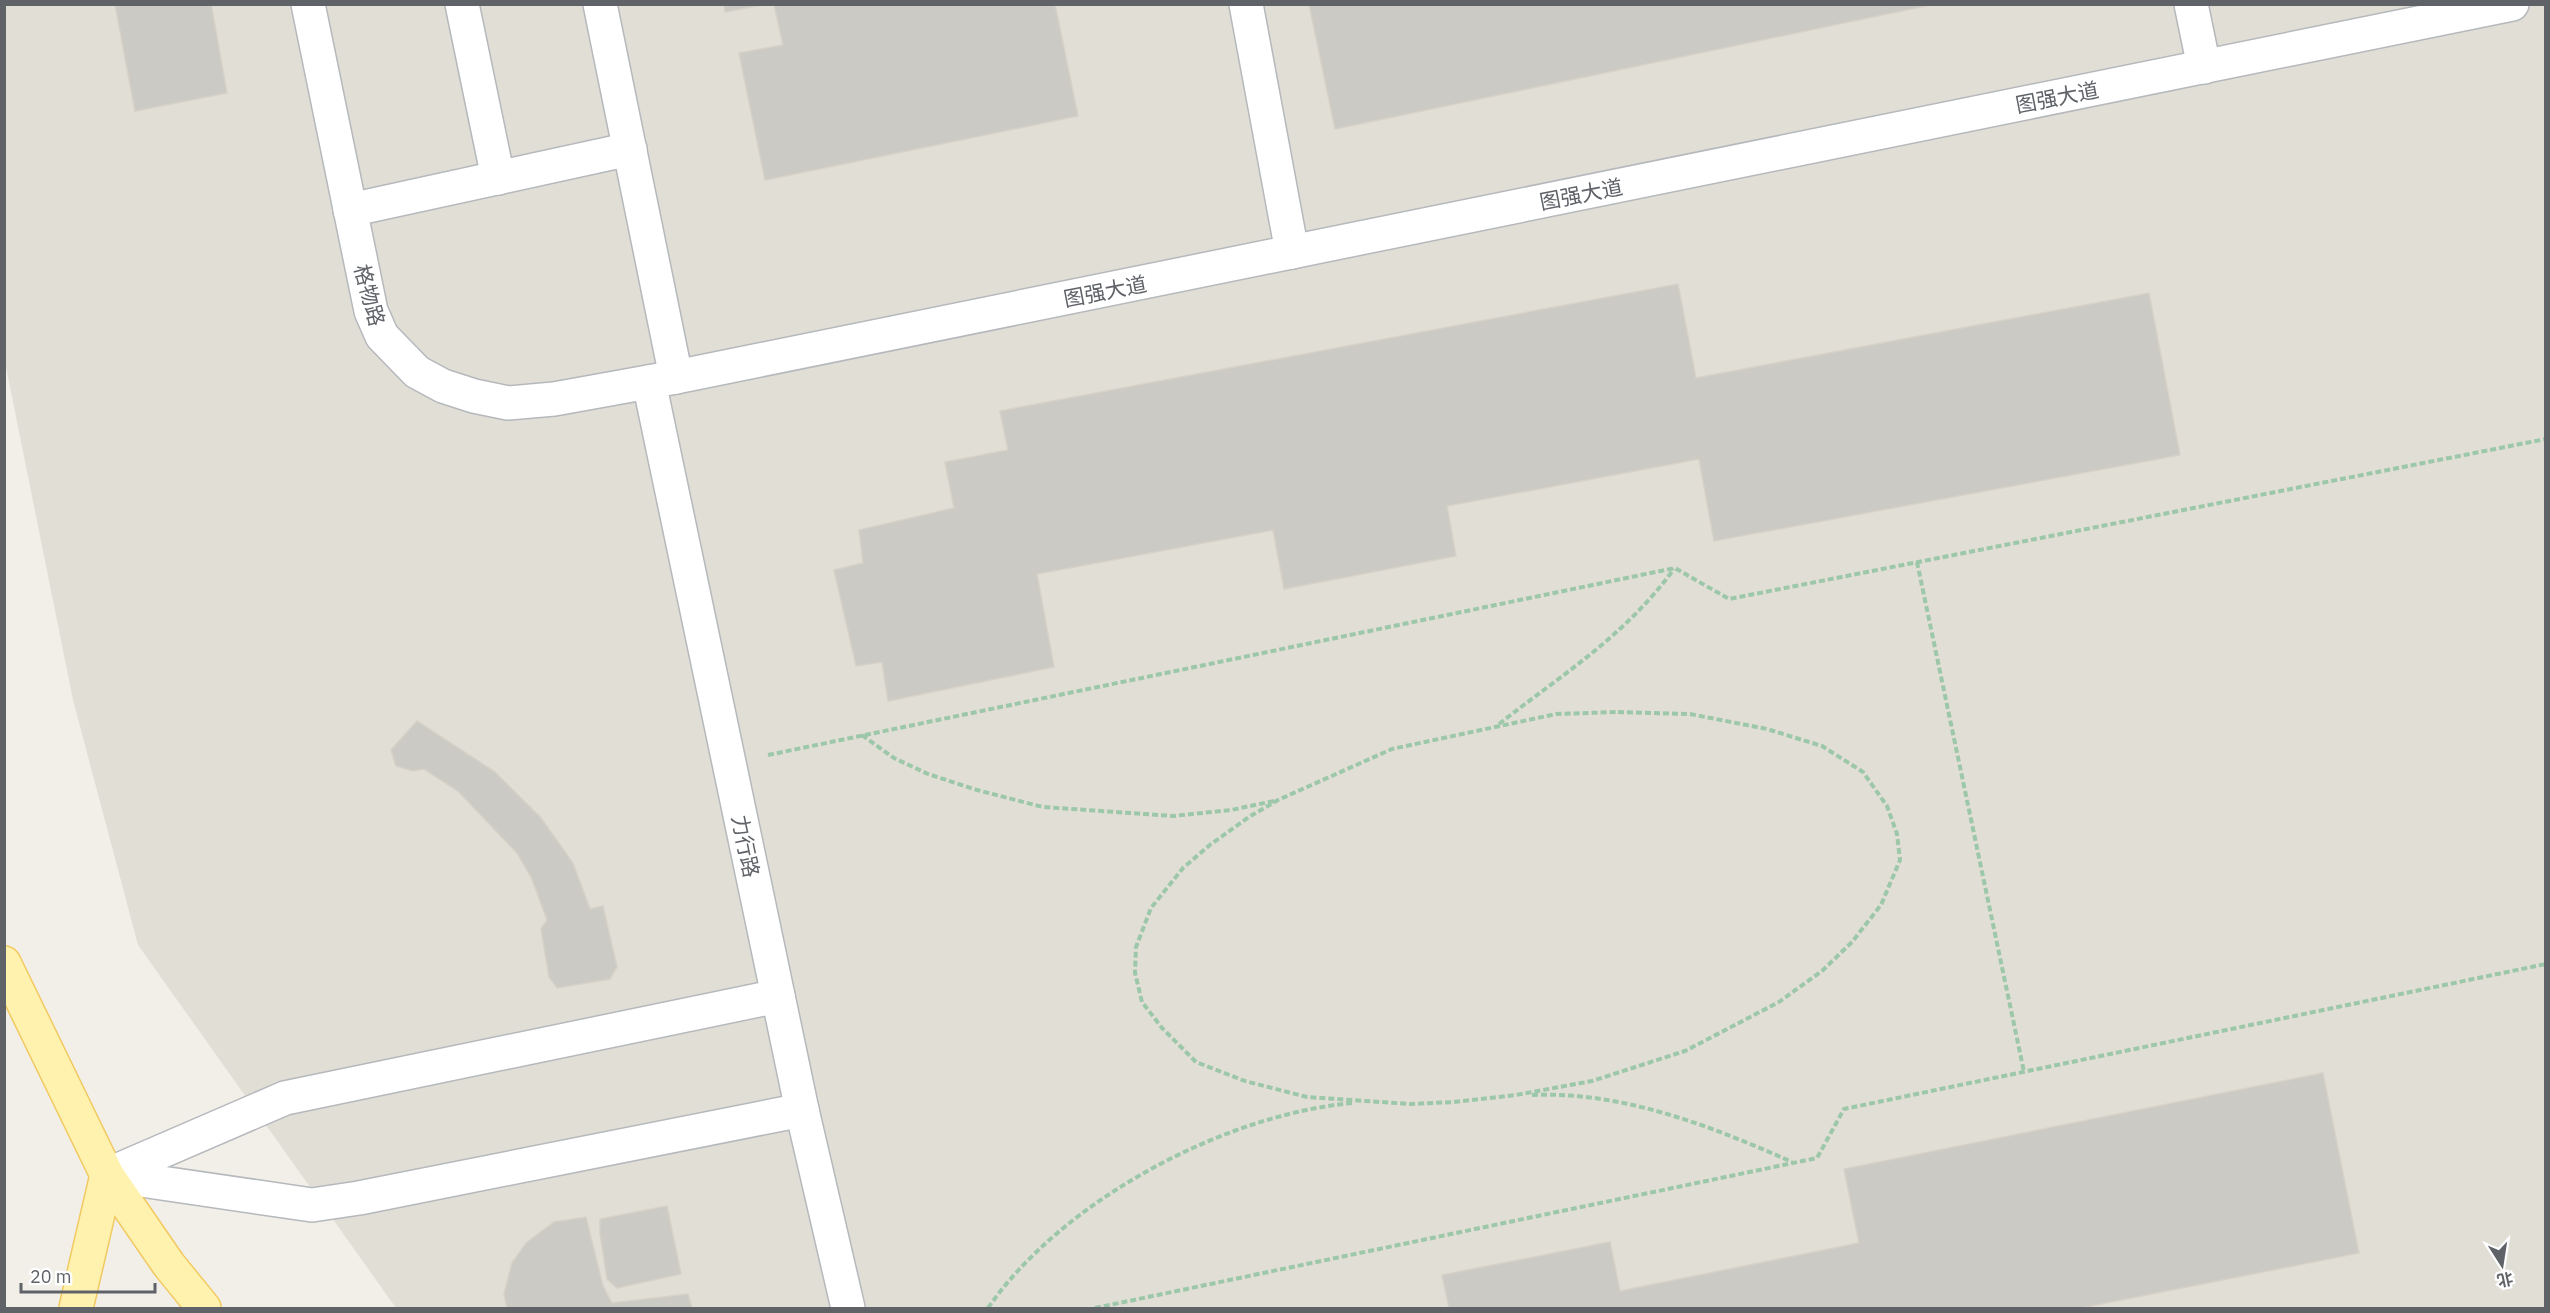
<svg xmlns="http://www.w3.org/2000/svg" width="2550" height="1313" font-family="'IBM Plex Sans','Noto Sans SC',sans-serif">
<rect width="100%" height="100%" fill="#f1efe8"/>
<path fill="#e1ded6" d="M4,5H2545V1308H396L138,945L73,700L5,362Z"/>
<g fill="#cccac5" stroke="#d6d1c6" stroke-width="1.5">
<path d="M115,4H211L227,93L135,111Z"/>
<path d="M724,4H766L725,12Z"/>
<path d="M774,4H1055L1078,116L765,180L739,53L783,45Z"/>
<path d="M1309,4H1935L1335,129Z"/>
<path d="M1678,284L1696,378L2149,293L2180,455L1714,541L1699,459L1447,506L1456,556L1284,589L1273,530L1037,574L1054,667L888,701L882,662L856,666L834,570L863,563L859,530L954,508L945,462L1008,450L1000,411Z"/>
<path d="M417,721L495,772L541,818L573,863L590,909L603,906L617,967L610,979L557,988L549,977L541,929L547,920L532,879L517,853L458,791L424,769L413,771L396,766L391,750Z"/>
<path d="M2323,1073L2359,1253L2081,1308H1449L1442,1275L1610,1242L1620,1291L1859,1243L1844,1169Z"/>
<path d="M667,1206L681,1274L617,1288L607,1279L600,1233V1219Z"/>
<path d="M586,1217L603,1286L612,1303L688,1294L692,1308H507L504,1294L512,1263L526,1243L554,1222Z"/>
</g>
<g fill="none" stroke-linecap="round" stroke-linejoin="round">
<g stroke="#b5b8bc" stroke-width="36">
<g id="minor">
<path d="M308,4L371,311L382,336L417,372L443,386L474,396L508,403L554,399L676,377L2512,4"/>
<path d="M462,4L498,178"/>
<path d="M600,4L676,377"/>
<path d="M1246,4L1292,252"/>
<path d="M2191,4L2204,67"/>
<path d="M350,210L630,149"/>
<path d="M649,382L802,1110L848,1308"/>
<path d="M107,1175L312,1205L359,1198L802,1110"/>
<path d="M107,1175L285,1098L778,996"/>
</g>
</g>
<g stroke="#f2c960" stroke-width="36">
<g id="major">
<path d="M4,963L107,1175L169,1265L204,1308"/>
<path d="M76,1308L107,1175"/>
</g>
</g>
<g stroke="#9cc7a9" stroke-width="4" stroke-dasharray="6 3" stroke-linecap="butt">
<path d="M1917,562L2024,1072"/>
<path d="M1618,712L1690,714L1767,729L1822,746L1863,772L1887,806L1897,834L1900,860L1881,905L1852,942L1822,971L1779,1002L1685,1051L1592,1081L1516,1095L1454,1102L1410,1104L1307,1097L1245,1081L1196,1062L1162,1028L1142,1002L1135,973L1136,947L1151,908L1183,868L1211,844L1249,817L1278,800L1392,749L1556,714Z"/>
<path d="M1499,724C1564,673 1624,637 1674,569"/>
<path d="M862,735L894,758L928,774L977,790L1043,807L1173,816L1231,810L1274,801"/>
<path d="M768,755L1675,568L1729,599L2546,439"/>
<path d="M1532,1095C1622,1091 1711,1126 1792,1162"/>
<path d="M988,1308C1062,1201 1223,1115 1352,1103"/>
<path d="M1095,1308L1817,1158L1844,1109L2546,964"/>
</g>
<use href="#minor" stroke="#fff" stroke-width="33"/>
<use href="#major" stroke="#fff2af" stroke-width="33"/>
</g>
<g text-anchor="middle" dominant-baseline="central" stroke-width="5" stroke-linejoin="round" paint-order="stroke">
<g font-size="21" fill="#5f6368" stroke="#fff">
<text transform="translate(2057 97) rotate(-11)">图强大道</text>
<text transform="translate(1581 194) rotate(-11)">图强大道</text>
<text transform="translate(1105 291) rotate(-11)">图强大道</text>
<text transform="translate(370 295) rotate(75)">格物路</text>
<text transform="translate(746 846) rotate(78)">力行路</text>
</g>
</g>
<rect width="2550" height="1313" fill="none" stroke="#5f6368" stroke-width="12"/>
<g transform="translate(2502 1265) rotate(168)" stroke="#ffffff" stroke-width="4.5" paint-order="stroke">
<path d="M0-4.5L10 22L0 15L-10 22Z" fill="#5f6368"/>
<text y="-9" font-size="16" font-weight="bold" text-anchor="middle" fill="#5f6368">北</text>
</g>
<path d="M21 1283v9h134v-9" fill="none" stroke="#5f6368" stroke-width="3"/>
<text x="30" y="1283" font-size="18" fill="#5f6368" stroke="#ffffff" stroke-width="4.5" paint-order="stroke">20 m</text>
</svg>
